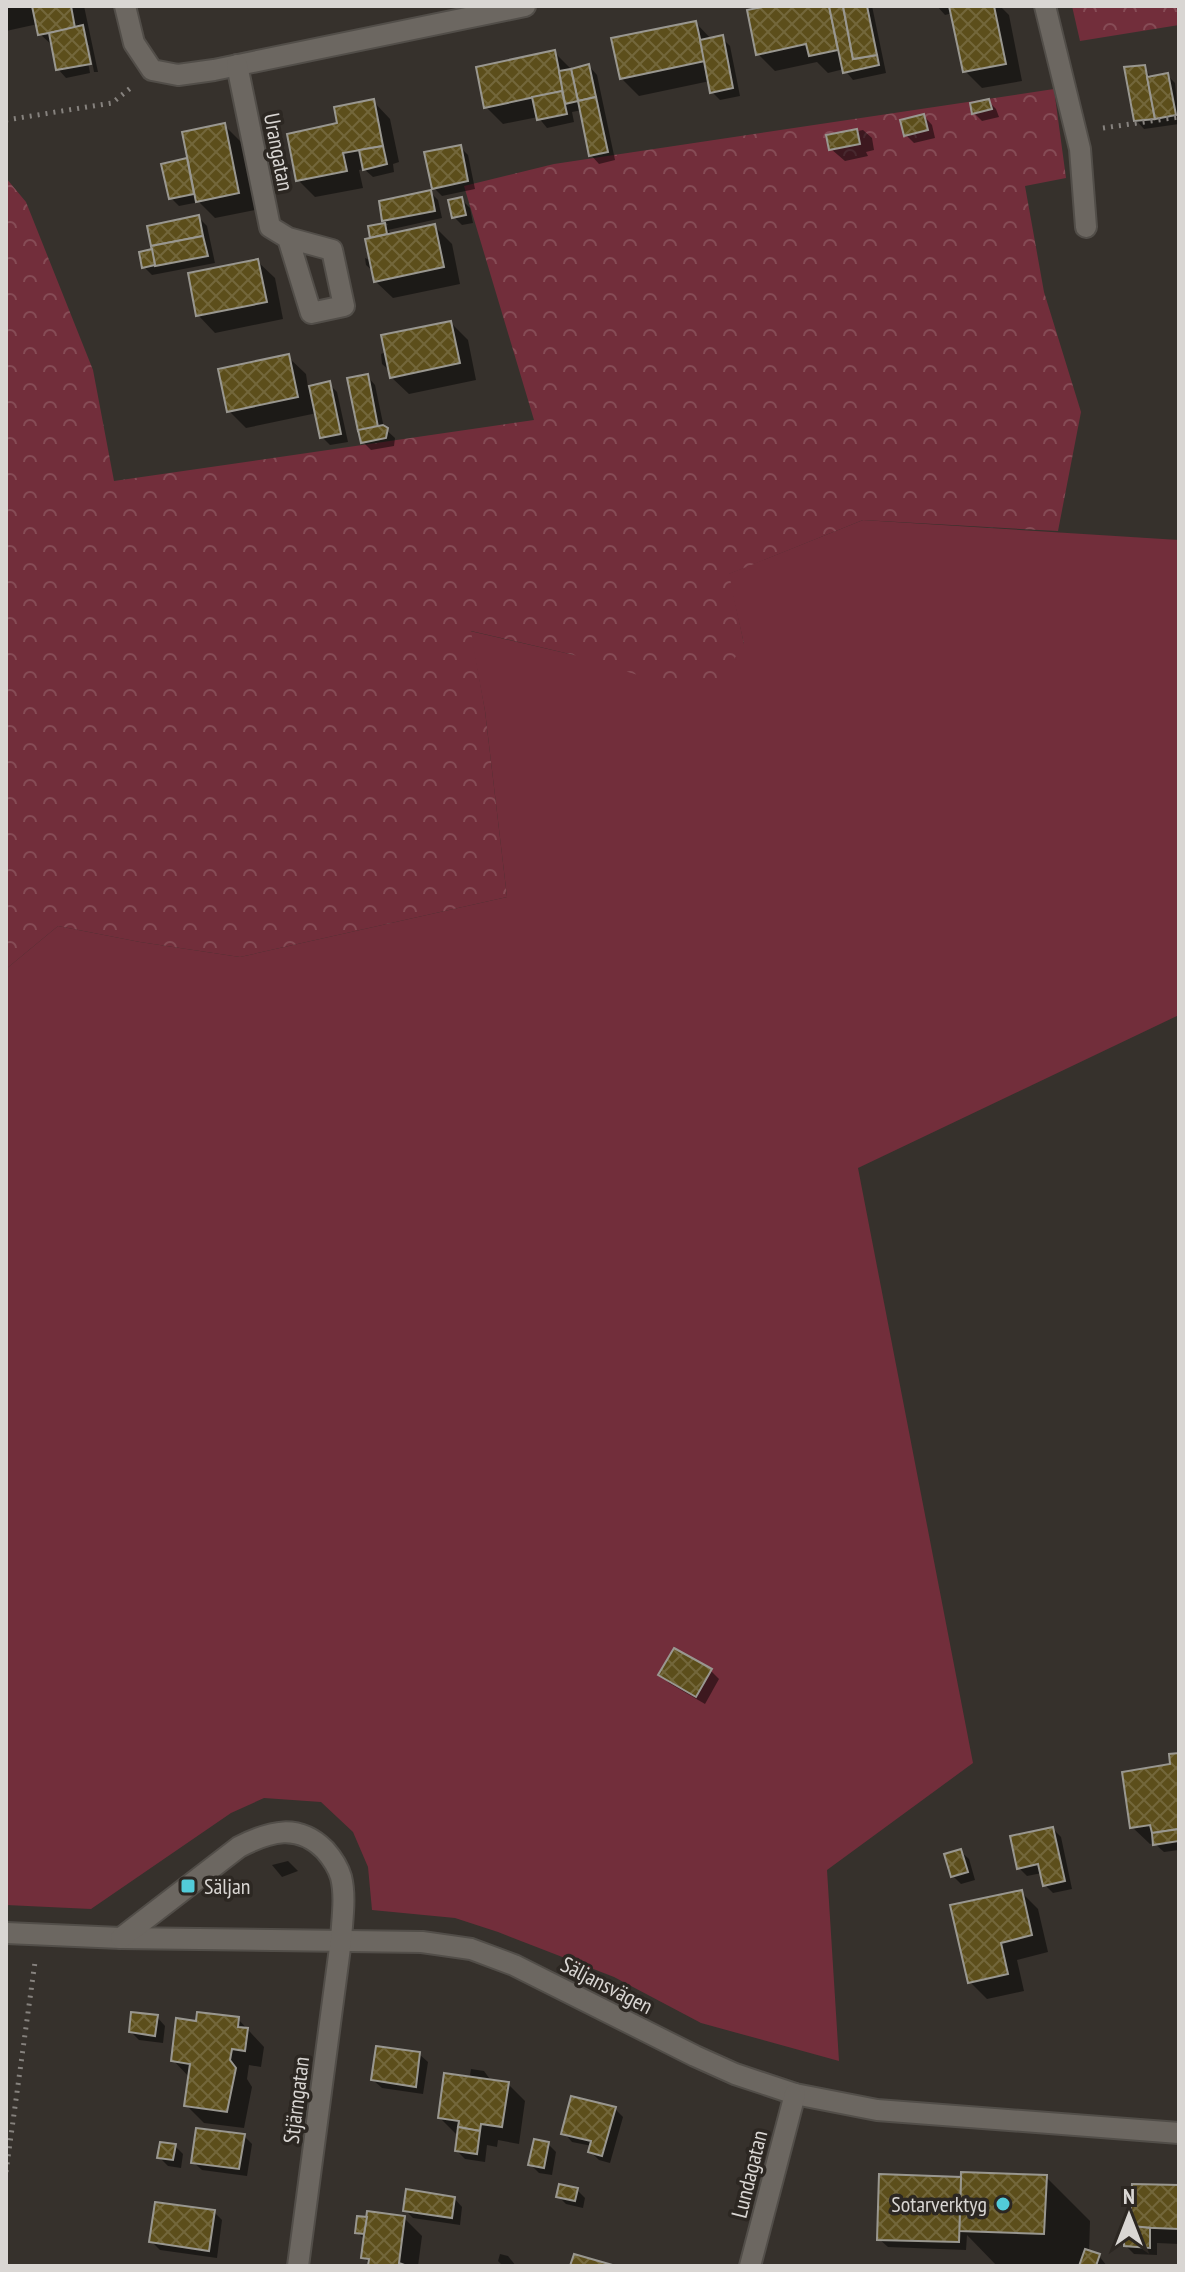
<svg xmlns="http://www.w3.org/2000/svg" width="1185" height="2272" font-family="'PT Sans Narrow',sans-serif">
<defs>
<pattern id="forest-crowns" width="20" height="18" patternUnits="userSpaceOnUse" patternTransform="scale(2)"><rect width="20" height="18" fill="#722e3b"/><path d="M2 6a3 3 0 1 1 6 0M12 15a3 3 0 1 1 6 0" fill="none" stroke="#864c56"/></pattern>
<pattern id="building-cross-hatch" width="8" height="8" patternUnits="userSpaceOnUse" patternTransform="scale(2)"><rect width="8" height="8" fill="#5c4e1b"/><path d="M0 0l8 8M0 8l8-8" fill="none" stroke="#73673b"/></pattern>
</defs>
<rect width="100%" height="100%" fill="#36312c"/>
<path fill="#722e3b" d="M863,520L1179,540V1015L858,1168L973,1763L827,1870L839,2061L701,2023L614,1977L498,1932L455,1918L372,1910L368,1867L353,1832L321,1802L264,1798L231,1813L91,1909L6,1905V969L58,926L140,942L240,957L507,897L485,711L470,631L574,655L744,644L728,574Z"/>
<g fill="url(#forest-crowns)">
<path d="M1072,6H1179V25L1080,41Z"/>
<path d="M1054,89L1066,178L1025,186L1044,292L1081,412L1058,531L863,520L729,574L744,644L717,685L679,688L574,655L471,631L485,711L507,897L240,957L140,942L58,926L6,969V178L26,202L93,370L114,481L534,420L464,186L554,164Z"/>
</g>
<g fill="#0007">
<path d="M6,6H84L98,72H94L89,45H85L90,73L66,78L58,69L54,47L40,34L38,24L6,31Z"/>
<path d="M779,6H872L886,73L853,80L844,69L828,73L817,62L775,71L758,54Z"/>
<path d="M1000,6L1009,15L1022,81L982,88L965,71L953,13L945,15L937,6Z"/>
<path d="M696,23L712,40L722,38L730,46L740,96L720,100L712,92L710,81L639,96L621,78Z"/>
<path d="M554,52L572,70L589,66L597,75L615,160L599,164L591,155L582,110L572,112L574,122L547,128L538,117L503,124L486,107Z"/>
<path d="M1144,68L1152,78L1167,75L1175,83L1179,124L1144,129L1136,120Z"/>
<path d="M373,101L390,119L399,162L393,164L394,172L373,177L364,169L359,170L363,188L315,197L298,180L340,125Z"/>
<path d="M988,101L996,109L999,117L982,121L974,113Z"/>
<path d="M924,116L932,125L935,138L914,143L906,135Z"/>
<path d="M224,125L241,142L255,210L215,218L199,202L179,206L171,198L186,160L191,164Z"/>
<path d="M863,130L872,138L874,150L866,152L868,156L845,161L831,149L828,137Z"/>
<path d="M460,147L468,155L475,189L442,196L434,188Z"/>
<path d="M430,192L438,200L442,218L388,230L392,234L435,227L452,244L460,284L393,298L375,281L374,272L366,265L365,258L372,261L374,239L370,228L388,225L384,220Z"/>
<path d="M461,199L470,208L473,223L462,225L454,217Z"/>
<path d="M199,218L207,226L215,263L152,275L144,267L154,251Z"/>
<path d="M257,261L275,278L283,319L215,333L198,315Z"/>
<path d="M451,323L468,340L476,380L409,394L391,377L390,371L382,364L381,354Z"/>
<path d="M288,357L306,374L308,388L329,384L337,392L348,442L330,445L322,437L317,413L246,428L229,411Z"/>
<path d="M367,376L375,385L384,428L395,438L394,446L371,450L363,442Z"/>
<path d="M711,1671L719,1679L705,1704L669,1683L661,1674Z"/>
<path d="M1179,1755V1850L1164,1852L1154,1843L1150,1844L1132,1827Z"/>
<path d="M1053,1829L1061,1837L1072,1889L1053,1893L1045,1885L1042,1873L1027,1876L1019,1868Z"/>
<path d="M960,1851L969,1859L975,1880L961,1884L953,1876Z"/>
<path d="M288,1861L298,1871L282,1877L272,1865Z"/>
<path d="M1021,1892L1038,1909L1048,1952L1017,1960L1024,1991L987,1999L970,1982Z"/>
<path d="M157,2017L165,2026L163,2043L139,2040L131,2032Z"/>
<path d="M238,2019L264,2047L261,2067L249,2065L247,2079L252,2087L244,2128L204,2123L187,2106L190,2078L173,2060Z"/>
<path d="M419,2054L428,2062L423,2094L382,2088L373,2080Z"/>
<path d="M471,2069L484,2071L492,2082L508,2084L525,2101L519,2144L498,2140L497,2147L487,2145L485,2162L465,2159L457,2151V2135L440,2118L474,2079L470,2075Z"/>
<path d="M615,2109L623,2117L610,2163L599,2160L590,2151L592,2146L572,2142L564,2133Z"/>
<path d="M244,2136L252,2144L247,2176L202,2170L193,2162Z"/>
<path d="M548,2144L556,2152L552,2175L539,2173L531,2165Z"/>
<path d="M175,2146L183,2154L181,2168L168,2166L159,2157Z"/>
<path d="M1046,2177L1090,2221L1089,2253L1099,2256L1107,2266H997L967,2235L966,2250L888,2247L879,2239L960,2179Z"/>
<path d="M1179,2187V2244L1157,2243V2255L1134,2254L1126,2246L1132,2228Z"/>
<path d="M577,2190L585,2198L583,2208L566,2204L558,2196Z"/>
<path d="M454,2198L462,2207L460,2225L413,2218L405,2210Z"/>
<path d="M214,2212L222,2220L217,2258L160,2250L152,2242Z"/>
<path d="M404,2218L422,2236L418,2266H370L364,2257L366,2241L357,2232Z"/>
<path d="M500,2254L508,2256L516,2266H503L498,2261Z"/>
</g>
<g fill="url(#building-cross-hatch)" stroke="#999790" stroke-width="2">
<path d="M32,6H71L75,28L38,35Z"/>
<path d="M768,6H829L838,50L809,56L806,44L756,55L747,10Z"/>
<path d="M829,6H843L853,59L877,55L879,65L843,73Z"/>
<path d="M843,6H867L877,55L853,59Z"/>
<path d="M949,6H994L1006,64L963,72Z"/>
<path d="M696,21L705,61L620,79L611,38Z"/>
<path d="M83,25L91,64L56,70L49,33Z"/>
<path d="M723,35L733,88L710,93L700,40Z"/>
<path d="M555,50L563,91L484,108L476,67Z"/>
<path d="M589,64L596,97L578,101L571,69Z"/>
<path d="M1145,65L1155,119L1134,121L1124,67Z"/>
<path d="M571,69L578,101L565,104L559,71Z"/>
<path d="M1168,73L1176,115L1155,119L1147,77Z"/>
<path d="M562,91L567,114L537,120L532,97Z"/>
<path d="M596,97L608,152L589,156L578,101Z"/>
<path d="M374,99L383,146L343,153L347,171L296,181L287,134L337,123L334,107Z"/>
<path d="M989,99L992,109L972,114L970,103Z"/>
<path d="M924,114L928,130L904,136L900,120Z"/>
<path d="M225,123L239,193L196,202L182,132Z"/>
<path d="M857,129L860,144L829,150L826,135Z"/>
<path d="M461,145L468,181L432,189L424,152Z"/>
<path d="M383,146L387,164L363,170L359,150Z"/>
<path d="M187,158L194,194L169,199L161,164Z"/>
<path d="M431,190L435,211L382,221L379,201Z"/>
<path d="M462,197L466,215L452,218L448,200Z"/>
<path d="M199,215L203,236L151,246L147,226Z"/>
<path d="M385,223L387,234L370,238L368,226Z"/>
<path d="M435,224L444,267L374,282L365,239Z"/>
<path d="M203,236L208,256L155,266L151,246Z"/>
<path d="M152,249L155,265L142,268L139,252Z"/>
<path d="M258,259L267,302L196,316L188,273Z"/>
<path d="M451,321L460,363L390,378L381,335Z"/>
<path d="M289,354L298,397L227,412L218,369Z"/>
<path d="M368,374L378,427L358,431L347,378Z"/>
<path d="M330,381L341,434L320,438L309,386Z"/>
<path d="M383,425L388,428L386,438L361,443L358,430Z"/>
<path d="M674,1648L712,1669L696,1697L658,1675Z"/>
<path d="M1179,1753V1829L1152,1833L1150,1825L1130,1828L1122,1772L1170,1764L1169,1754Z"/>
<path d="M1053,1827L1065,1881L1043,1886L1038,1864L1017,1869L1010,1836Z"/>
<path d="M1179,1829V1841L1153,1845L1152,1833Z"/>
<path d="M961,1849L968,1872L951,1877L944,1854Z"/>
<path d="M1022,1890L1032,1935L1001,1943L1008,1974L968,1983L950,1905Z"/>
<path d="M131,2012L158,2015L155,2036L129,2032Z"/>
<path d="M197,2012L239,2017L238,2027L248,2028L245,2051L232,2049L230,2060L236,2068L227,2112L184,2106L190,2064L171,2061L176,2018L196,2021Z"/>
<path d="M376,2046L420,2052L416,2087L371,2080Z"/>
<path d="M444,2073L509,2082L502,2127L481,2124L480,2131L458,2127L459,2121L438,2118Z"/>
<path d="M571,2096L616,2107L602,2156L588,2152L591,2141L561,2134Z"/>
<path d="M458,2127L480,2131L477,2154L455,2151Z"/>
<path d="M196,2128L245,2134L239,2169L191,2163Z"/>
<path d="M534,2139L549,2142L544,2168L528,2165Z"/>
<path d="M160,2142L176,2144L173,2160L157,2158Z"/>
<path d="M961,2172L1047,2175L1044,2234L959,2231Z"/>
<path d="M879,2174L961,2177L959,2242L877,2240Z"/>
<path d="M559,2184L578,2188L575,2201L556,2197Z"/>
<path d="M1132,2184L1179,2185V2229L1130,2227Z"/>
<path d="M406,2189L455,2197L452,2218L403,2211Z"/>
<path d="M155,2202L215,2210L209,2251L149,2242Z"/>
<path d="M367,2211L405,2216L399,2263L407,2266H368L369,2259L361,2258Z"/>
<path d="M357,2216L367,2217L364,2234L355,2233Z"/>
<path d="M1124,2225L1150,2228V2248L1124,2246Z"/>
<path d="M1085,2249L1100,2254L1096,2266H1079Z"/>
<path d="M574,2254L616,2266H570Z"/>
</g>
<g fill="none" stroke-linecap="round" stroke-linejoin="round">
<g stroke="#524e49" stroke-width="24">
<g id="minor">
<path d="M125,6L134,43L152,70L178,75L214,70L525,6"/>
<path d="M1045,6L1080,149L1086,227"/>
<path d="M237,65L270,227L288,238L311,313L344,306L332,250L288,238"/>
<path d="M6,1933L121,1938L422,1942L471,1949L514,1965L695,2056L735,2074L795,2094L877,2110L1179,2133"/>
<path d="M121,1938L239,1847C270,1831 298,1823 325,1850C332,1858 338,1867 341,1877C346,1897 342,1920 341,1940L298,2266"/>
<path d="M750,2266L795,2094"/>
</g>
</g>
<g stroke="#86827e" stroke-width="5" stroke-dasharray="2 6" stroke-linecap="butt">
<path d="M6,120L112,103L133,86"/>
<path d="M1103,128L1179,117"/>
<path d="M6,2172L35,1962"/>
</g>
<use href="#minor" stroke="#6c6761" stroke-width="20"/>
</g>
<g fill="#52cbd9" stroke="#2c2722" stroke-width="3">
<rect x="180" y="1878" width="16" height="16" rx="4"/>
<circle cx="1003" cy="2204" r="8"/>
</g>
<g text-anchor="middle" dominant-baseline="central" stroke-width="7" stroke-linejoin="round" paint-order="stroke">
<g font-size="22" fill="#d9d6d3" stroke="#2c2722">
<text transform="translate(279 152) rotate(79)">Urangatan</text>
<text transform="translate(607 1985) rotate(27)">Säljansvägen</text>
<text transform="translate(296 2100) rotate(-83)">Stjärngatan</text>
<text transform="translate(749 2174) rotate(-76)">Lundagatan</text>
</g>
<g font-size="22" fill="#d9d6d3" stroke="#2c2722" text-anchor="start">
<text x="204" y="1886">Säljan</text>
<text x="987" y="2204" text-anchor="end">Sotarverktyg</text>
</g>
</g>
<rect width="1185" height="2272" fill="none" stroke="#d9d6d3" stroke-width="16"/>
<g transform="translate(1129 2216)" stroke="#2c2722" stroke-width="6" paint-order="stroke">
<path d="M0-6L14 30L0 20L-14 30Z" fill="#d9d6d3"/>
<text y="-12" font-size="22" font-weight="bold" text-anchor="middle" fill="#d9d6d3">N</text>
</g>
</svg>
